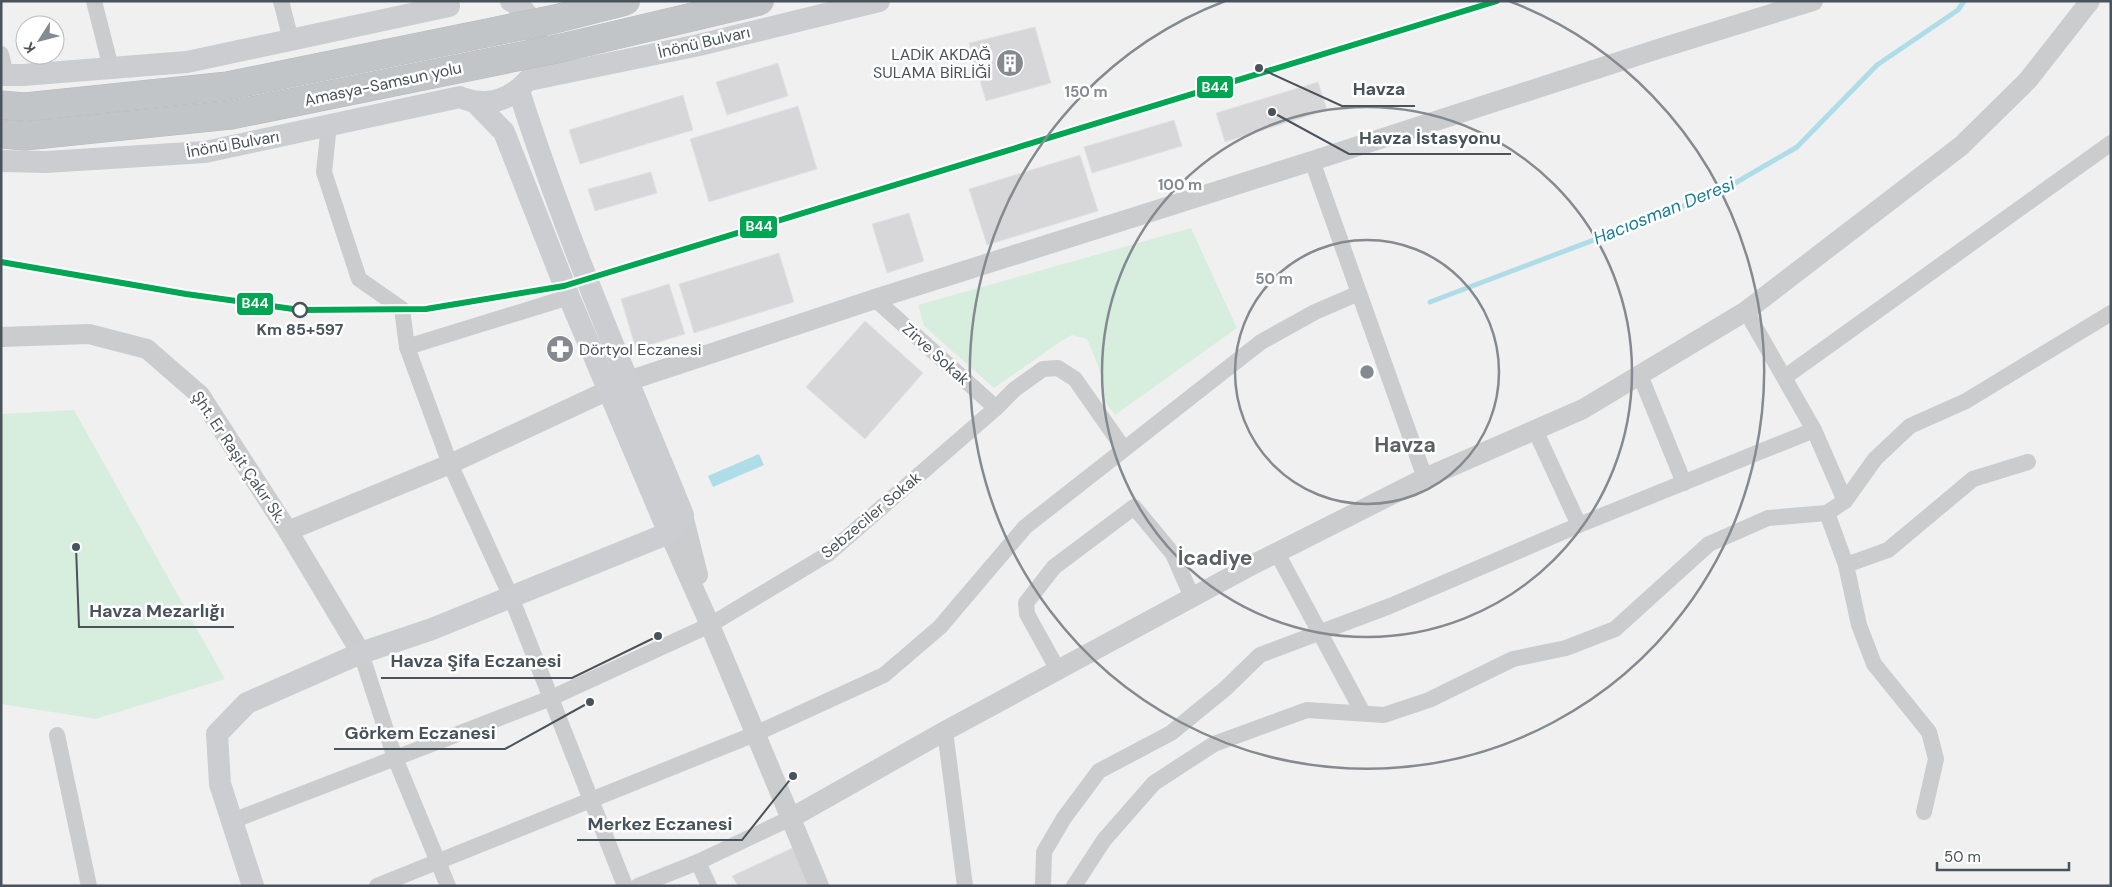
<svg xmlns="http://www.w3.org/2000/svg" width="2112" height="887" font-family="'DM Sans',sans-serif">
<rect width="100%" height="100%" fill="#f1f0f0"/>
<g fill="#d7eedf">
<path d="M1191,228L1237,328L1115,415L1101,396L1104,380L1087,339L1072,335L1060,342L994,388L924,326L918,305Z"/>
<path d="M74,410L225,679L96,719L1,704V414Z"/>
</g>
<path fill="#aedde8" d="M759,454L764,465L713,487L708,476Z"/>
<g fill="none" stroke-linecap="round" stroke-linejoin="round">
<path stroke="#aedde8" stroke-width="5" d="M1430,302L1718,193L1797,147L1877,65L1958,10L1964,1"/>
</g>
<g fill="#d7d7d9" stroke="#e2e2e3">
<path d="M1035,27L1051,83L986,101L969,43Z"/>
<path d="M778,63L788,96L727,115L716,82Z"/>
<path d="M1318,82L1327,110L1225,142L1216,113Z"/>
<path d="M683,95L693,130L580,164L569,130Z"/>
<path d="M798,106L817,169L709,202L690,139Z"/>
<path d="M1174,120L1182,146L1092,173L1084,147Z"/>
<path d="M1080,155L1098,211L987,245L969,189Z"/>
<path d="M651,172L657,193L595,211L588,189Z"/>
<path d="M909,213L924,261L887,273L872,224Z"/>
<path d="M779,253L794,302L694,333L679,284Z"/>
<path d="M669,284L685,334L636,349L621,299Z"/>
<path d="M865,321L923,373L865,439L806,387Z"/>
<path d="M801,844L811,886H738L732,876Z"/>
</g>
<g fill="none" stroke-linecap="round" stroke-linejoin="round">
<g stroke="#cbccce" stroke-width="16">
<path d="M94,1L111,68"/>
<path d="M281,1L291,40"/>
<path d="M1,54L6,75"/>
<path d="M329,125L324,172L359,279L402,309L407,347L450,464L511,597L625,886"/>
<path d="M1312,161L1425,478"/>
<path d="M875,299L996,408"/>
<path d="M1746,311L1814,430L1845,501"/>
<path d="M407,347L569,297"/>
<path d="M1640,375L1684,483"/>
<path d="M1785,377L2111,143"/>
<path d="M1535,430L1579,525"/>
<path d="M1827,513L1846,565L1859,625L1874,664L1929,732L1936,759L1924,812"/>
<path d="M1277,553L1363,713"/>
<path d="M1846,565L1888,550L1973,479L2028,462"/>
<path d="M361,653L395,758L448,886"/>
<path d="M1058,670L1027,614L1026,603L1054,567L1134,507L1173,554L1192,597"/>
<path d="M945,731L965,886"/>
<path d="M57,735L89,886"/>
<path d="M232,821L551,698L710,625L828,554L996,408L1015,389L1043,369L1058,368L1075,379L1124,449"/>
<path d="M698,862L709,886"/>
<path d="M377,886L755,734L884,675L940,627L1025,527L1261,342L1315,312L1359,293"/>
<path d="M638,886L698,862L791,818"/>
<path d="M1043,886L1044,852L1064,818L1099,771L1171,733L1226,688L1260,655L1390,606L1579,525L1814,430"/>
<path d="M1074,886L1104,840L1154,783L1214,744L1307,710L1384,715L1429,700L1513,659L1566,648L1615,629L1709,544L1768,518L1827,513L1845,501L1875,459L1910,426L1966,401L2111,313"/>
</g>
<g stroke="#cbccce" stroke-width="20">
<path d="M1,337L89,334L147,349L200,395L288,531L361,653"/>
<path d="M683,515L698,575"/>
<path d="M288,531L450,464L628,381L875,299L1312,161L1655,50L1813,1"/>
<path d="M669,533L710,625L819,886"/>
<path d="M791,818L945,731L1254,564L1425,478L1583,409L1746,311L1961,146L2028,80L2090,1"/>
</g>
<g stroke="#cbcdd0" stroke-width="22">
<path d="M511,1C525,8 534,23 537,38"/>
<path d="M1,75H23L187,62L449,6"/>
<path d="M529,80L699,45L879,1"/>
<path d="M465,99C490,107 511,99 528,80"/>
<path d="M475,102L504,132L569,297L669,533"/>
<path d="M1,161L46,162L205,152L460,97"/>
<path d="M253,886L220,784L217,734L247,703L361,653L432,629L669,533L683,515C626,375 565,235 519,91"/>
</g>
<g stroke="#b6babe" stroke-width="29" stroke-linecap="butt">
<g id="trunk-bridge">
<path d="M1,105L25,107L227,86L555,19L626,1"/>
<path d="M1,134L25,136L231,115L561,48L760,1"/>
</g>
</g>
<use href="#trunk-bridge" stroke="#c2c5c8" stroke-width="28"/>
<g stroke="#fff" stroke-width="10">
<path id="rail-1" d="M1,262L186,294L300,310L426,309L564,286L1497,1"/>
</g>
<use href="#rail-1" stroke="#00a651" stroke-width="6"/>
</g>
<g fill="none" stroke="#848a8f" stroke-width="2.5">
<circle cx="1367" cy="372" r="132"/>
<circle cx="1367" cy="372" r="265"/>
<path d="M1509 1A397 397 0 1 1 1225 1"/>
</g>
<defs>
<g id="building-disc" transform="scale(1.4375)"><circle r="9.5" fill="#848a8f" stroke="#fff"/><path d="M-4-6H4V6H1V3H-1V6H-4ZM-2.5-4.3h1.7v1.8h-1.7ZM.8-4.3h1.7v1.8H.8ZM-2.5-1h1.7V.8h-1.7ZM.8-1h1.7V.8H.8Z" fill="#fff"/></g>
<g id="pharmacy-disc" transform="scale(1.4375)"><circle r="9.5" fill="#848a8f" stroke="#fff"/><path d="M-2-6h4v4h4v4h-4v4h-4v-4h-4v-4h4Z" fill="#fff"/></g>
</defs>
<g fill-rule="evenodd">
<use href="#building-disc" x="1010" y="63"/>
<use href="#pharmacy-disc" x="560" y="349"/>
</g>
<circle fill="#fff" stroke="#49535b" stroke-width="2.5" cx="300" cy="310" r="7"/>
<g text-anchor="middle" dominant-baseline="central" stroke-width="5" stroke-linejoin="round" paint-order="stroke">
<g font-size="16" fill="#49535b" stroke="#fff">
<text transform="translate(704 42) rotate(-13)">İnönü Bulvarı</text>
<text transform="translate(383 84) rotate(-12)">Amasya-Samsun yolu</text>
<text transform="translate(233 144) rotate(-10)">İnönü Bulvarı</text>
<text transform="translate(936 354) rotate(42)">Zirve Sokak</text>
<text transform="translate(239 457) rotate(56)">Şht. Er Raşit Çakır Sk.</text>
<text transform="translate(871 515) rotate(-40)">Sebzeciler Sokak</text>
</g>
<g font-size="16" fill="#49535b" stroke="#fff" text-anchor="end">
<text x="991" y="54">LADİK AKDAĞ<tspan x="991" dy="18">SULAMA BİRLİĞİ</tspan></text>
<text x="579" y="349" text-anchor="start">Dörtyol Eczanesi</text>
</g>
<g font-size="16" font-weight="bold" fill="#49535b" stroke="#fff">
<text x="300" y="329">Km 85+597</text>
</g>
<g font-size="18" font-style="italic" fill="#187e98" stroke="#fff">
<text transform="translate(1664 211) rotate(-22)">Hacıosman Deresi</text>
</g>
<g font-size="21" font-weight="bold" fill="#5c6064" stroke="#fff">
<text x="1405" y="445">Havza</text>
<text x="1215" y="558">İcadiye</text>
</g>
</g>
<circle cx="1367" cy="372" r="8" fill="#848a8f" stroke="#fff" stroke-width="2.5"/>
<g font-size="15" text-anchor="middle" font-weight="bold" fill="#848a8f" stroke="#fff" stroke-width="5" stroke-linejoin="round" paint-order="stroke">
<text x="1086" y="97">150 m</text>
<text x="1180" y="190">100 m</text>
<text x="1274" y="284">50 m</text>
</g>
<path fill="none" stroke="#49535b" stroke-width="2" d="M1259 68L1342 106H1415M1272 112L1349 154H1511M76 547L79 627H234M658 636L572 678H381M590 702L505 749H334M793 776L742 840H577"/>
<g fill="#49535b" stroke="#fff" stroke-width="2">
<circle cx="1259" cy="68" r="5"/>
<circle cx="1272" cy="112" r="5"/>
<circle cx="76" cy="547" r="5"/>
<circle cx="658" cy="636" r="5"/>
<circle cx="590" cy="702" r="5"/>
<circle cx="793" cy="776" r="5"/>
</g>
<g font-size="18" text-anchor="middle" font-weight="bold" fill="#49535b" stroke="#fff" stroke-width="5" stroke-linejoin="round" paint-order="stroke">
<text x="1379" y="95">Havza</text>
<text x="1430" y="144">Havza İstasyonu</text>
<text x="157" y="617">Havza Mezarlığı</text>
<text x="476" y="667">Havza Şifa Eczanesi</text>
<text x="420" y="739">Görkem Eczanesi</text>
<text x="660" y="830">Merkez Eczanesi</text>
</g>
<g stroke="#fff" stroke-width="2">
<rect x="1196" y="75" width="38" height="24" rx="5" fill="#00a651"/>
<rect x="739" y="215" width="39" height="24" rx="5" fill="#00a651"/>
<rect x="236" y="292" width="38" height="24" rx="5" fill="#00a651"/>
</g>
<g font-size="14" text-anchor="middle" font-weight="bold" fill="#fff">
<text x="1215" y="92">B44</text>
<text x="759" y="231">B44</text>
<text x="255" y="308">B44</text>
</g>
<rect width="2112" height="887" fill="none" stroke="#49535b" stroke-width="5"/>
<g transform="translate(40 40) rotate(234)"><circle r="24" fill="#ffffff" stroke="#b6babd"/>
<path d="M0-4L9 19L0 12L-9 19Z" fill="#848a8f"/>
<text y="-8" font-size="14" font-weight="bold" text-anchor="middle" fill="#49535b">K</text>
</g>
<path d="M1937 862v8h132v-8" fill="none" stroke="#49535b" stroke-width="2.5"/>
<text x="1944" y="862" font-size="15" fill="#49535b" stroke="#ffffff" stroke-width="4" paint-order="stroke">50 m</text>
</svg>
